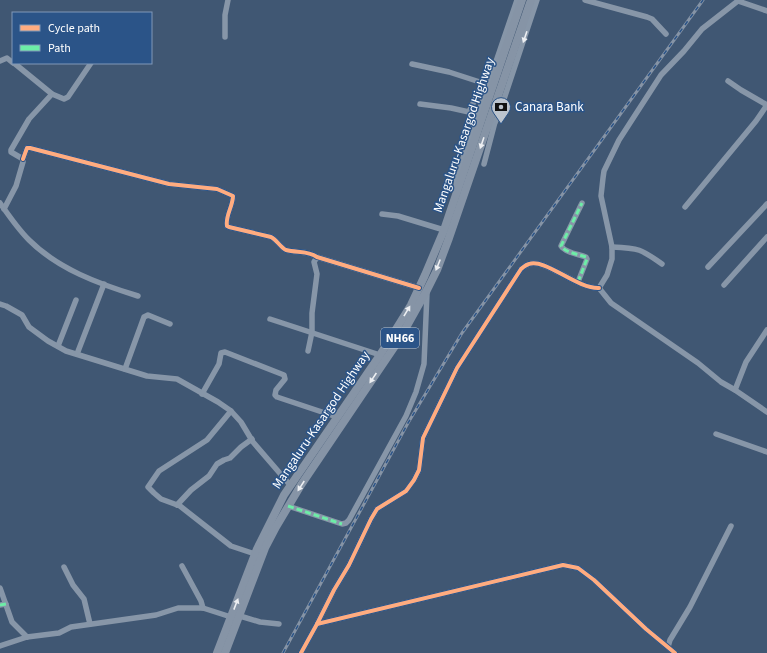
<svg xmlns="http://www.w3.org/2000/svg" width="767" height="653" font-family="'Source Sans 3',sans-serif">
<rect width="100%" height="100%" fill="#405773"/>
<g fill="none" stroke-linecap="round" stroke-linejoin="round">
<g stroke="#8796a8" stroke-width="5.5">
<path d="M585,0L647,17L652,19L666,34"/>
<path d="M738,1L767,11"/>
<path d="M225,37V15L228,0"/>
<path d="M0,61L7,58L13,63"/>
<path d="M14,63L52,94L64,99L68,97L91,63"/>
<path d="M412,64L449,72L486,84"/>
<path d="M728,81L741,90L767,105"/>
<path d="M420,104L451,108L469,112L483,82"/>
<path d="M486,129L495,122L498,117L537,0"/>
<path d="M23,159L27,148H30L169,184L217,189L233,196C233,206 225,216 227,226L229,227L271,237C277,240 280,247 286,250C297,253 307,250 317,257L419,288"/>
<path d="M484,164L495,122"/>
<path d="M456,187L457,176L517,0"/>
<path d="M0,203C9,216 18,229 29,240C58,269 99,284 138,296"/>
<path d="M685,207L756,121L767,105"/>
<path d="M4,209L16,186L23,162V159L11,152V150L29,119L52,94"/>
<path d="M382,214L398,216L444,230"/>
<path d="M612,247C639,248 641,249 662,264"/>
<path d="M708,267L767,204"/>
<path d="M578,282L587,259L586,257C578,254 566,253 561,246L582,203"/>
<path d="M724,285L767,237"/>
<path d="M599,288L607,275L612,259V247L601,196L603,178L604,171L619,140L661,75L684,51L702,29L739,0"/>
<path d="M599,288L611,303L698,363L721,382L735,390L767,412"/>
<path d="M0,304L6,306L22,315L29,327L48,341L66,351L147,376L177,379L218,402L231,411L241,422L253,442L290,485"/>
<path d="M270,319L380,355"/>
<path d="M58,346L76,300"/>
<path d="M308,351L312,332V313L317,274L314,262L317,257"/>
<path d="M77,354L104,284"/>
<path d="M125,369L144,317L148,315L170,324"/>
<path d="M735,390L746,362L767,330"/>
<path d="M202,394L219,364L221,353L225,352L284,375L285,379L276,390L275,395L277,397L337,417"/>
<path d="M231,411L207,440L159,471L148,487L154,493L161,499L180,506L231,546L255,554"/>
<path d="M716,434L767,452"/>
<path d="M177,505L191,490L209,476L217,464L224,460L230,458L241,447L252,439"/>
<path d="M288,506L342,524L346,523L349,520L406,416L416,392L424,364L427,293"/>
<path d="M182,566L201,601L203,608"/>
<path d="M64,567L73,585L84,599L90,624"/>
<path d="M0,588L12,622L27,637"/>
<path d="M0,605L6,604"/>
<path d="M240,616L260,622L279,624"/>
<path d="M317,624L334,590L349,565L371,519L377,509L406,491L414,480L419,470L423,438L457,368L521,269C524,267 525,265 529,264C545,258 577,289 599,288"/>
<path d="M0,646L27,637L59,633L71,627L156,615L178,608H203L231,617"/>
<path d="M668,647L670,640L690,607L731,526"/>
<path d="M301,653L317,624L563,565L578,568L594,580L646,629L675,653"/>
</g>
<g stroke="#8694a6" stroke-width="8">
<path d="M217,653L257,549L284,495L380,355L411,305L425,275L444,230L522,0"/>
<path d="M225,653L265,548L276,527L301,485L399,340L427,290L437,270L449,238L531,0"/>
</g>
<g stroke="#8694a6" stroke-width="3">
<path id="rail" d="M283,653L408,423L462,333L703,0"/>
</g>
<use href="#rail" stroke="#2b5488" stroke-width="1.5" stroke-dasharray="4.5" stroke-linecap="butt"/>
<g stroke="#6deda7" stroke-width="3" stroke-dasharray="6 3" stroke-linecap="butt">
<path d="M578,282L587,259L586,257C578,254 566,253 561,246L582,203"/>
<path d="M288,506L342,524"/>
<path d="M0,605L6,604"/>
</g>
<g stroke="#2b5488" stroke-width="6">
<g id="cycleway">
<path d="M23,159L27,148H30L169,184L217,189L233,196C233,206 225,216 227,226L229,227L271,237C277,240 280,247 286,250C297,253 307,250 317,257L419,288"/>
<path d="M317,624L334,590L349,565L371,519L377,509L406,491L414,480L419,470L423,438L457,368L521,269C524,267 525,265 529,264C545,258 577,289 599,288"/>
<path d="M301,653L317,624L563,565L578,568L594,580L646,629L675,653"/>
</g>
</g>
<use href="#cycleway" stroke="#ffac80" stroke-width="4"/>
</g>
<defs><path id="oneway-solid" d="M-6-.8H1V-3.2L6.5 0L1 3.2V.8H-6Z"/></defs>
<g fill="#edeff2">
<use href="#oneway-solid" transform="translate(525 37) rotate(109)"/>
<use href="#oneway-solid" transform="translate(482 143) rotate(109)"/>
<use href="#oneway-solid" transform="translate(438 265) rotate(112)"/>
<use href="#oneway-solid" transform="translate(407 311) rotate(-59)"/>
<use href="#oneway-solid" transform="translate(373 378) rotate(124)"/>
<use href="#oneway-solid" transform="translate(301 486) rotate(123)"/>
<use href="#oneway-solid" transform="translate(236 604) rotate(-69)"/>
</g>
<defs>
<g id="bank-pin" transform="scale(1)"><path d="M0 17L-7.5 6A9.5 9.5 0 1 1 7.5 6Z" fill="#bcc4ce" stroke="#2b5488"/><path d="M-6-4H6V4H-6ZM0-2.3a2.3 2.3 0 1 0 0 4.6a2.3 2.3 0 1 0 0-4.6Z" fill="#111"/></g>
</defs>
<g fill-rule="evenodd">
<use href="#bank-pin" x="501" y="107"/>
</g>
<g text-anchor="middle" dominant-baseline="central" stroke-width="3" stroke-linejoin="round" paint-order="stroke">
<rect fill="#2b5488" stroke="#bfccdb" stroke-width="1" x="381" y="328" width="38" height="20" rx="3"/>
<g font-size="12" font-weight="bold" fill="#fff">
<text x="400" y="338">NH66</text>
</g>
<g font-size="13" fill="#fff" stroke="#2b5488" text-anchor="start">
<text x="515" y="107">Canara Bank</text>
</g>
<g font-size="13" fill="#fff" stroke="#2b5488">
<text transform="translate(464 135) rotate(-71)">Mangaluru-Kasargod Highway</text>
<text transform="translate(321 420) rotate(-56)">Mangaluru-Kasargod Highway</text>
</g>
</g>
<rect x="12" y="12" width="140" height="52" fill="#2b5488" stroke="#8098b8"/>
<rect x="20" y="25" width="20" height="6" fill="#ffac80" stroke="#8098b8"/>
<text x="48" y="32" font-size="12" fill="#ffffff">Cycle path</text>
<rect x="20" y="45" width="20" height="6" fill="#6deda7" stroke="#8098b8"/>
<text x="48" y="52" font-size="12" fill="#ffffff">Path</text>
</svg>
